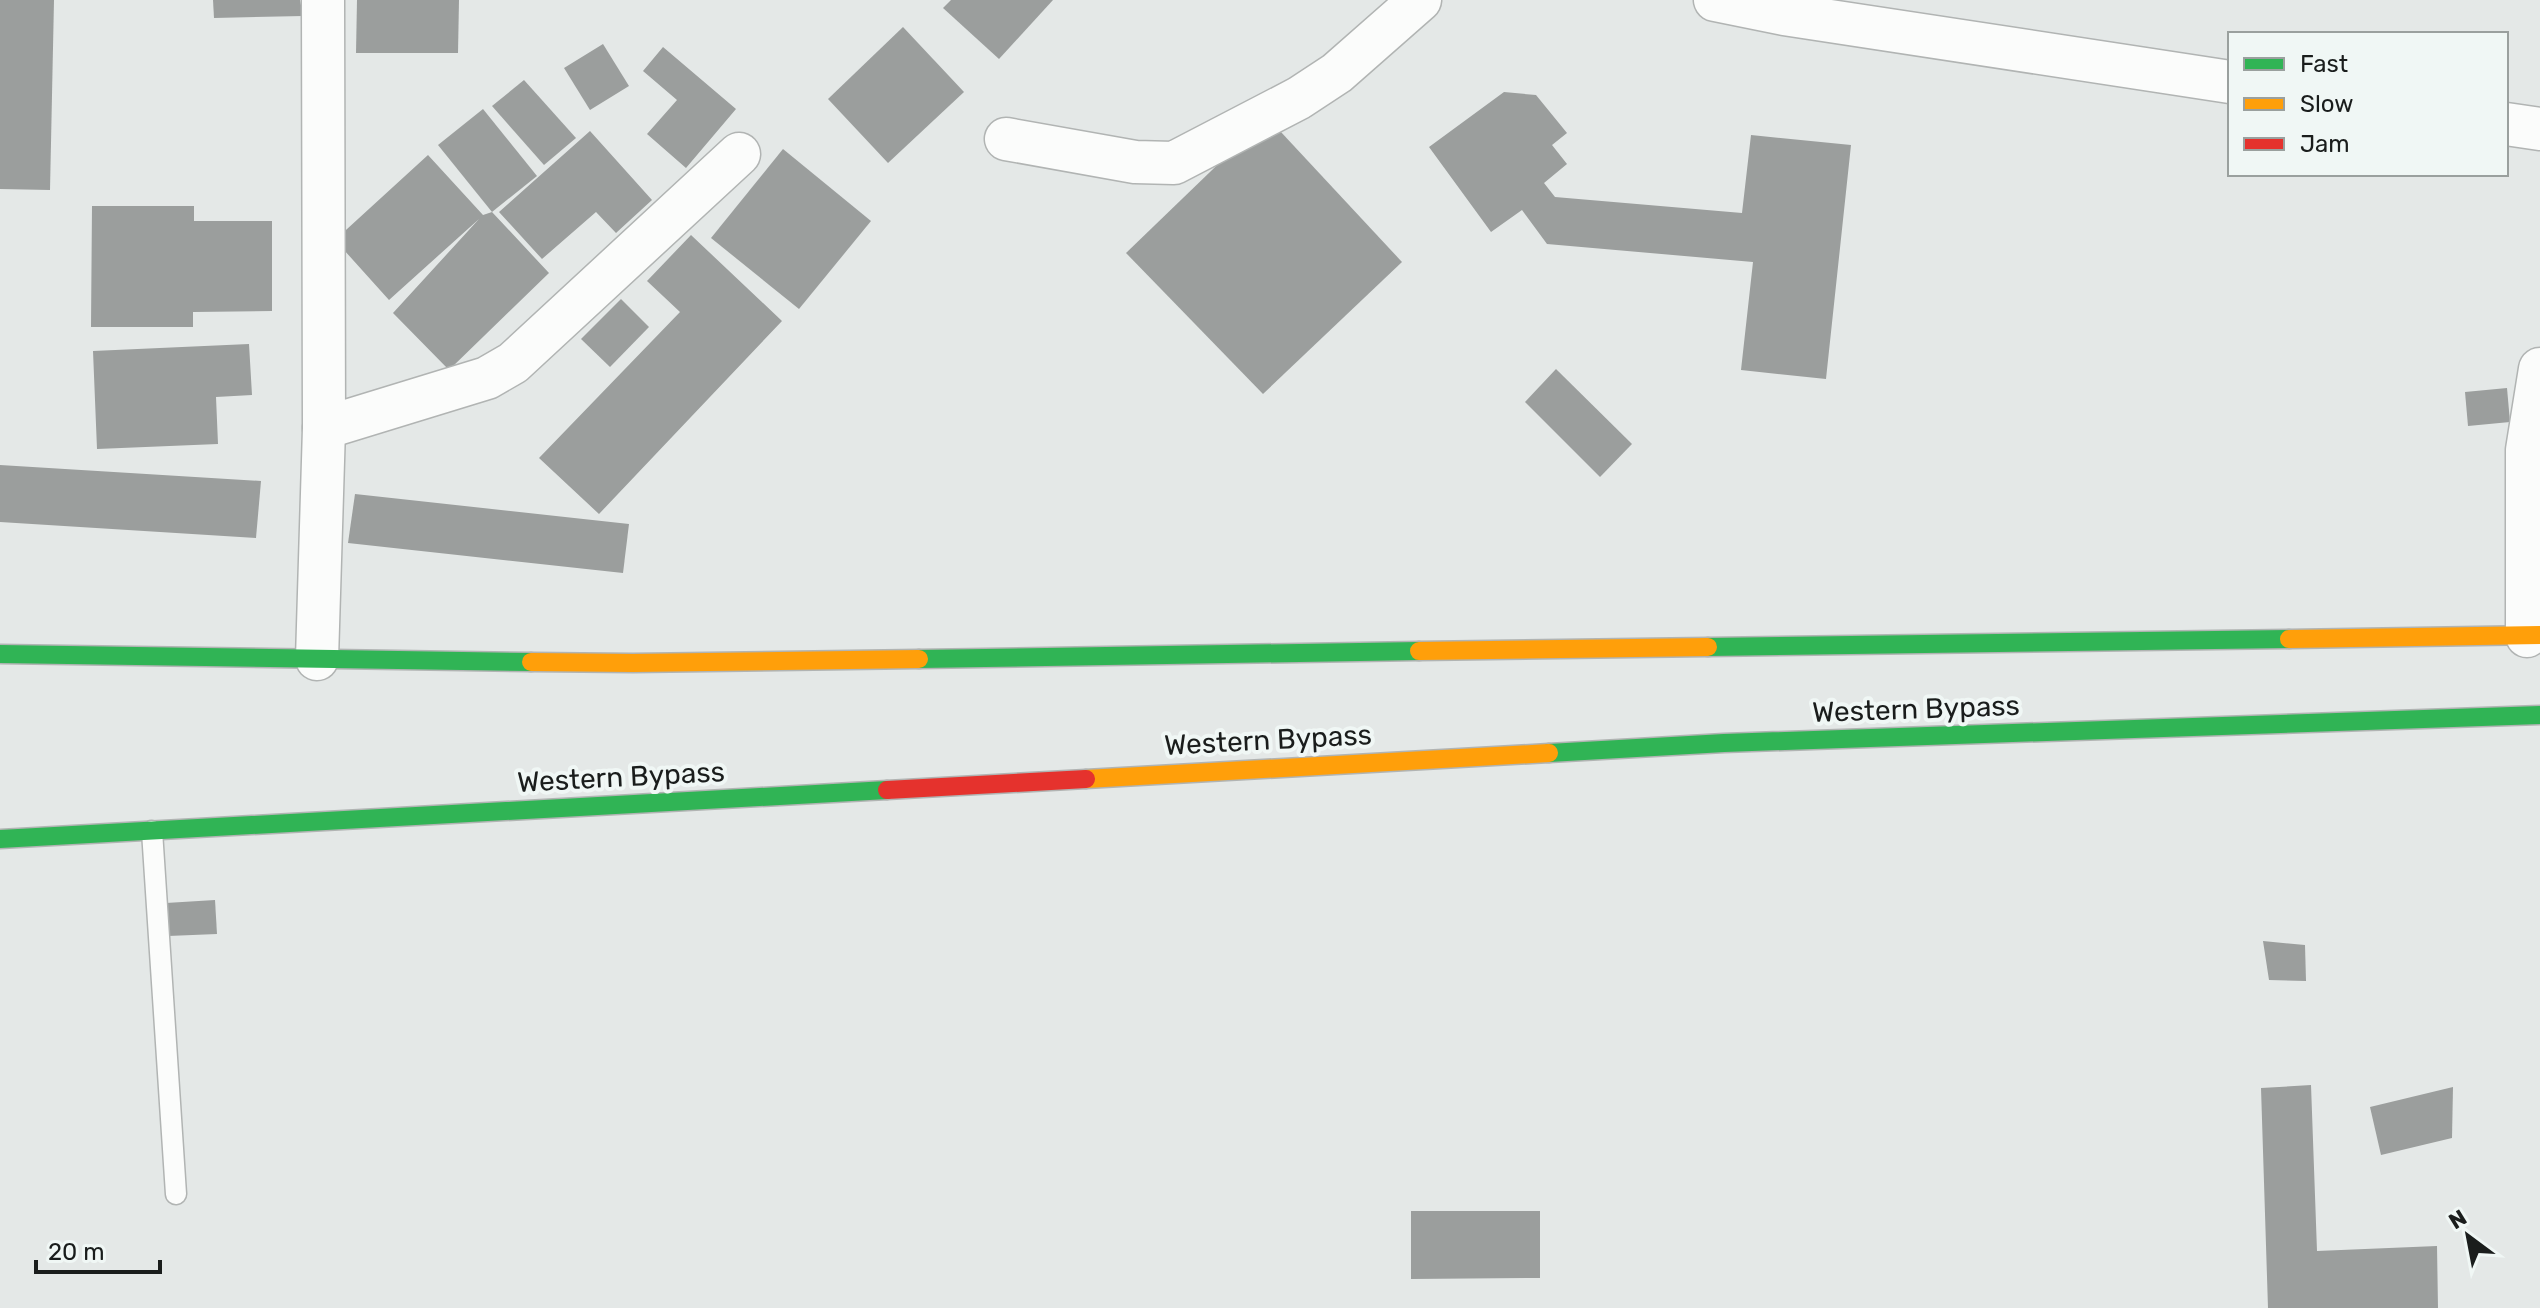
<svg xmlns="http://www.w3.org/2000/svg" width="2540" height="1308" font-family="Rubik,sans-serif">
<rect width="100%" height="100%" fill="#e4e8e7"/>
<g fill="#9b9e9d">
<path d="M0,0H54L50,190L0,189Z"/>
<path d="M213,0H300L303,16L214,18Z"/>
<path d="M357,0H459L458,53H356Z"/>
<path d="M951,0H1053L999,59L943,8Z"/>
<path d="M903,27L964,92L888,163L828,99Z"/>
<path d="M603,44L629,86L590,110L564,68Z"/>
<path d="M663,47L736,109L686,168L647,134L677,100L643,71Z"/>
<path d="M524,80L576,138L544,165L492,106Z"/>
<path d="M1504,92L1536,95L1567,133L1552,145L1567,164L1544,183L1555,197L1742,213L1751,135L1851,145L1826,379L1741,370L1753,262L1547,244L1522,210L1491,232L1429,147Z"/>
<path d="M483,109L537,176L492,212L438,145Z"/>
<path d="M1267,117L1402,262L1263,394L1126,253Z"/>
<path d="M590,131L652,200L616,233L596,212L542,259L499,212Z"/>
<path d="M783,149L871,221L799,309L711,238Z"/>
<path d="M428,155L483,215L492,212L549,273L449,370L393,313L479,219L389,300L335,240Z"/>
<path d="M92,206H194V221H272V311L193,312V327H91Z"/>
<path d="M691,235L782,321L599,514L539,458L680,312L647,281Z"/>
<path d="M621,299L649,327L610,367L581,339Z"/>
<path d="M249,344L252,395L216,397L218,444L97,449L93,351Z"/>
<path d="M1556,369L1632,444L1600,477L1525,402Z"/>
<path d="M2507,388L2510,422L2468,426L2465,392Z"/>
<path d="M0,465L261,481L256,538L0,522Z"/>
<path d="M355,494L629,524L623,573L348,543Z"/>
<path d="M215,900L217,934L168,936L166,903Z"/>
<path d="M2263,941L2305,945L2306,981L2269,980Z"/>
<path d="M2311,1085L2317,1251L2437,1246L2438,1308H2268L2261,1088Z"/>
<path d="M2453,1087L2452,1138L2381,1155L2370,1107Z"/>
<path d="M1411,1211H1540V1278L1411,1279Z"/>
</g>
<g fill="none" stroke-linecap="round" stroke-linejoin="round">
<g stroke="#b1b4b3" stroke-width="23">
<path id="lane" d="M152,831L176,1194"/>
</g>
<g stroke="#b1b4b3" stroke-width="45">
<g id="street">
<path d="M1715,0L1784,14L2230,82"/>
<path d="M2506,124L2540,129"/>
<path d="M1006,139L1135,162L1174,163L1299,98L1337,73L1420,0"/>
<path d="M324,428L487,378L513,363L739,154"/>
<path d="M2527,636V450L2540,369"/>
<path d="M317,659L324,428L323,0"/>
</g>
</g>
<g stroke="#b1b4b3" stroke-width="21">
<g id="fast">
<path d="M1708,647L2289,639"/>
<path d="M0,654L531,662"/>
<path d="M919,659L1419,651"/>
<path d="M1549,753L1724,743L2540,715"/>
<path d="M0,839L887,790"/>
</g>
</g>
<g stroke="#b1b4b3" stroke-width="21">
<g id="slow">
<path d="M2289,639L2540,635"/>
<path d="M1419,651L1708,647"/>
<path d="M531,662L633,663L919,659"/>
<path d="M1086,779L1549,753"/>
</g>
</g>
<g stroke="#b1b4b3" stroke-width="21">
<path id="jam" d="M887,790L1086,779"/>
</g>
<use href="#lane" stroke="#fbfcfb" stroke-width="20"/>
<use href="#street" stroke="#fbfcfb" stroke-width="42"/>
<use href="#fast" stroke="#30b455" stroke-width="18"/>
<use href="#slow" stroke="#ff9f0a" stroke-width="18"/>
<use href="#jam" stroke="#e5322d" stroke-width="18"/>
</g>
<g text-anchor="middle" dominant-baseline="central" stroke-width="8" stroke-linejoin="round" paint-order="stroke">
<g font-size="28" fill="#1a1d1c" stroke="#f0f7f5">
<text transform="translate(1916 709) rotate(-2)">Western Bypass</text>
<text transform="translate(1268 740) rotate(-3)">Western Bypass</text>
<text transform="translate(621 777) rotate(-3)">Western Bypass</text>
</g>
</g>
<rect x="2228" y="32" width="280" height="144" fill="#f0f7f5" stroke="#9aa09e" stroke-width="2"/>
<rect x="2244" y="58" width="40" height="12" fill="#30b455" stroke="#9aa09e" stroke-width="2"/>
<text x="2300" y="72" font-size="24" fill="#1a1d1c">Fast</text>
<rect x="2244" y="98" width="40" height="12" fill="#ff9f0a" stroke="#9aa09e" stroke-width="2"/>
<text x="2300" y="112" font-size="24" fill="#1a1d1c">Slow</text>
<rect x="2244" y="138" width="40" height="12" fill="#e5322d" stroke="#9aa09e" stroke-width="2"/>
<text x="2300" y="152" font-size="24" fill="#1a1d1c">Jam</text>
<g transform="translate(2468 1236) rotate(328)" stroke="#f0f7f5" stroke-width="6" paint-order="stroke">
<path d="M0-6L14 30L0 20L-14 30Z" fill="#1a1d1c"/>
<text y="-12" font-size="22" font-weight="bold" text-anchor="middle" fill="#1a1d1c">N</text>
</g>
<path d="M36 1260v12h124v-12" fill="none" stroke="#1a1d1c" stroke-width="4"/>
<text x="48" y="1260" font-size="24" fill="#1a1d1c" stroke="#f0f7f5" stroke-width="6" paint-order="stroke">20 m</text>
</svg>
